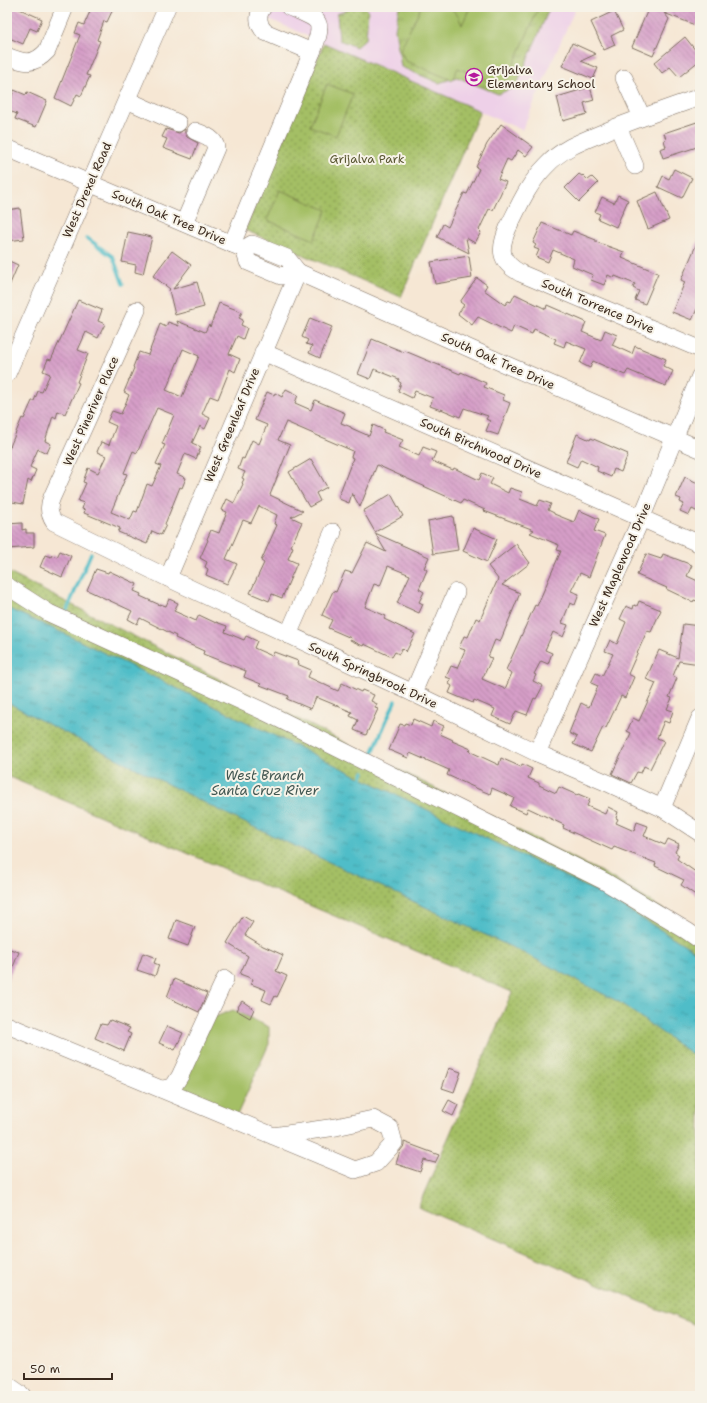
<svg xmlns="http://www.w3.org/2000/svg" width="707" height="1403" font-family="'Shantell Sans',sans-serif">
<defs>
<pattern id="grass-tufts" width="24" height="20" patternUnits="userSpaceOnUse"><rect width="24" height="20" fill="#a4bf65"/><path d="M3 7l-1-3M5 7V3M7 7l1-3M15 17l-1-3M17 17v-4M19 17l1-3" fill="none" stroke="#879b53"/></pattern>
<pattern id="park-dots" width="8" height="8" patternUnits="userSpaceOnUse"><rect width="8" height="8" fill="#a4bf65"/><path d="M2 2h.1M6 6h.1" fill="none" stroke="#879b53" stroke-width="1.8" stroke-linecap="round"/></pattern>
<pattern id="water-ripples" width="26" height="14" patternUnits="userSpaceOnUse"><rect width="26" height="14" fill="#4fbdc8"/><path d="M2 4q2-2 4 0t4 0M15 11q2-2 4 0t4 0" fill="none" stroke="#439aa2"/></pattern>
<pattern id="building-back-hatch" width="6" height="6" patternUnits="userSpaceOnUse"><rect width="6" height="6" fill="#d69ec8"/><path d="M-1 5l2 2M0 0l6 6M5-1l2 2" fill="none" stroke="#af81a2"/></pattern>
</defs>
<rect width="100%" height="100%" fill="#f7f3e8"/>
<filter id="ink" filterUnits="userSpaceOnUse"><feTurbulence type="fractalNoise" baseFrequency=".025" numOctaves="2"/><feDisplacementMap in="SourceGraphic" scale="8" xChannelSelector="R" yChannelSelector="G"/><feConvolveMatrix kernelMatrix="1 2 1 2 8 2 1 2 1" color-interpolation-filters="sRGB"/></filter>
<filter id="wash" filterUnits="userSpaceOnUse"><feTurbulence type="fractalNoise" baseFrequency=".012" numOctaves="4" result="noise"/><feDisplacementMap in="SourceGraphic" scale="16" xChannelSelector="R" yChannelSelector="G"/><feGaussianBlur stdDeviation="0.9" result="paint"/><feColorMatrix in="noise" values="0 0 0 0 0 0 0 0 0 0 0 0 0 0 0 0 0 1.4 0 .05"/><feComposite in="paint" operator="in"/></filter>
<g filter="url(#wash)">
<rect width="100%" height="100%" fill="#f6e7d4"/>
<path fill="#eed0e8" d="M242,7H576L522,130Z"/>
<path fill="url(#grass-tufts)" stroke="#707442" d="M399,7H550L516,87L498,94L457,77L439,83L401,67L395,29Z"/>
<g fill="url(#park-dots)" stroke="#707442">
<path d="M354,7H366L368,12L366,38L356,47L339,40L337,14Z"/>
<path d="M324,43L480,111L401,297L245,230Z"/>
<path d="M7,572L607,875L700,932V1327L418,1207L512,992L7,776Z"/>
</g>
<g fill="#a4bf65" stroke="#707442">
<path d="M421,7H450L458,16L462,25L470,7H539L504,87L458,68L452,80L406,61L400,50Z"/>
<path d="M327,84L353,94L336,136L310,126Z"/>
<path d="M280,190L327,210L314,240L267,220Z"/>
<path d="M233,1010L269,1027V1044L237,1115L179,1091L212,1018Z"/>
</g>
<path fill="url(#water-ripples)" stroke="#457473" d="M7,608L65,634L605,896L700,954V1060L619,1002L522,952L243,822L42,721L7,702Z"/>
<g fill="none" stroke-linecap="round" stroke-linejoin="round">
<g stroke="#4fbdc8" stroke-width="3.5">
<path d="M87,238L113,257L123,284"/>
<path d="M67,610L91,553"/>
<path d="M372,754L395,701"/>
<path d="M360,782L364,772"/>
</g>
</g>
<g id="blocks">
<g fill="url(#building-back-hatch)" fill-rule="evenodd">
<path d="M9,7H15L42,19L37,31L30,28L23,44L7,37V12Z"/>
<path d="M92,7H114L107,22L104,21L97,40L100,41L86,75L90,76L81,96L77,94L71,106L55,98L80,35L75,33L79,23L84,25Z"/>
<path d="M649,7H700V27L664,13L669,19L653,56L632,47Z"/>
<path d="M614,11L623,30L611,36L615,45L604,50L591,22Z"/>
<path d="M685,37L700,56V60L679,77L670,67L662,73L654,63Z"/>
<path d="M572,43L596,54L581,61L598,68L593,79L562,66Z"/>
<path d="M590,87L594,100L584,103L587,114L563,121L557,97Z"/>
<path d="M14,90L26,95L27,92L47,101L36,127L15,119L17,114L7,110Z"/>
<path d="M700,121V146L663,158L660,149L666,147L664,140L666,139L664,133Z"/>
<path d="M501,124L533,147L526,156L518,150L511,161L507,159L498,179L506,182L493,210L489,209L479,230L481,232L475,243L466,238L469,253L437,237L443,224L448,227L464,193L467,194L479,169L476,167L487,144Z"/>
<path d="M166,129L179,133L185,129V133L187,137L198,143L192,159L163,148L167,139L162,137Z"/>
<path d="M674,169L692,178L682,198L658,187L663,176L669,179Z"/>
<path d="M579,174L582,176L583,175L588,180L592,177L598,183L579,202L565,188Z"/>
<path d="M657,192L669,220L648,229L637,201Z"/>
<path d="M618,195L628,200L616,227L598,219L600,214L595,212L602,197L614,203Z"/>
<path d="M20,208L24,239L7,241V210Z"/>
<path d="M542,223L571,235L573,231L596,240V242L624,252L622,258L658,273L645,304L635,300L639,291L633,288L635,284L615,276L614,278L608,275L604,285L591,280L593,275L572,266L574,259L553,250L548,262L536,257L539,250L534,248L536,245L533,243Z"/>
<path d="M128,232L152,237L143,274L135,272L136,265L122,262Z"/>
<path d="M700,236V311L697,309L692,320L672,312L685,282L681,280Z"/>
<path d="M172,251L191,265L173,289L197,282L204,307L175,315L169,290L170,289L153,276Z"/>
<path d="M469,256L472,278L435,284L431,262Z"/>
<path d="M7,260L18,265L7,291Z"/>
<path d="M477,278L487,285L484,290L505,305L508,301L511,302L515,294L546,309L547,305L586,322L582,332L601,340L605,330L617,335L612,345L632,354L635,346L666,359L663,366L673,371L666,386L628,370L625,375L593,361L590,368L580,363L586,349L566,341L564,347L554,343L556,339L534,329L532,334L514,326L511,333L478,317L472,325L458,314L464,305L460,302Z"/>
<path d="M78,300L102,310L98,321L105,324L98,338L86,332L78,350L88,354L77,382L79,383L65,414L58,411L56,418L53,416L45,441L51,444L47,453L38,449L30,467L36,470L31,482L28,480L23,504L7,501V448L9,449L22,418L24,419L32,401H34L38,391L42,392L50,374L43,371L48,359L51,360Z"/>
<path d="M219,303L242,312L239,318L243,320L241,325L247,328L243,339L237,336L229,354L240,359L235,372L230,369L218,399L210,396L202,414L210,418L205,429L200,426L192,443L201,447L196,459L185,454L177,474L186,478L182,488L180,487L165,524L166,525L161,535L152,531L147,544L118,532L120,528L84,513L85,510L82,509L84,503L78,501L86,483L83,482L88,468L98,473L106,456L97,452L101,442L109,445L116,426L107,422L112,411L121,414L129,395L124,392L134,368L133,367L139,352L148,355L160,324L166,327L168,322L179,326L177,321L205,332L209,324L210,327ZM183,349L199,356L182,397L166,390ZM157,408L174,415L162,444L165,445L156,464L161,466L152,486L147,484L137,512L134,511L130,520L111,512L127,474L124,473L133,451L137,453Z"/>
<path d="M310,318L332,327L320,358L309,353L312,346L306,344L308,340L302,337Z"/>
<path d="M372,339L404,352L405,351L460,374L461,372L486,383L484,387L504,395L503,400L510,403L498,435L486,431L490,421L486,419L488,416L464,408L460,417L441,409V410L430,406L433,398L415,391L412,398L398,391L401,383L398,381L399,379L374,369L370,379L358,374Z"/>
<path d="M286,389L298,395L295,403L311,410L315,400L345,413L341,423L351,427V428L369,436L373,425L384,430L383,432L403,440L399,447L419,456L423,447L436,452L432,461L453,470L454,468L479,480L482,473L493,478L490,484L508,493L510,488L522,492L520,499L537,506L540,500L551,504L548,510L554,513V514L574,522L579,510L599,519L594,531L605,535L589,577L580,573L571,591L579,594L575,605L570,603L562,623L568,625L563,637L553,632L545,650L552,653L548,664L541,661L534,674L536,675L533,681L543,686L536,699L534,698L527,715L516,711L510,724L492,716L495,709L474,700L473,703L449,693L452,686L449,684L451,679L446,677L451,666L457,668L465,650L459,648L464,636L468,637L476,618L480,620L498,579L488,566L516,544L530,563L502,585L520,593L500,642L495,640L488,657L492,658L482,679L505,689L512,673L506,670L535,605L537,606L561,551L557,550L559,545L530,533L534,530L484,511L485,510L463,500L461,503L377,465L360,507L352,493L349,503L339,499V495L353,458L351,457L353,451L286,422L278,440L290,445L270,495L303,511L291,517L302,522L291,546L293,547L288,559L297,563L282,598L272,594L269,601L250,593L264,563L261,561L277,525L274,524L277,515L259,506L251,523L243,520L226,559L237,564L227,584L206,575L208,569L205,567L207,562L200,558L208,540L207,539L211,530L219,533L227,512L222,510L227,499L234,503L243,484L242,483L244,479L242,478L245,472L238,469L242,458L244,459L252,440L259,444L267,425L255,420L267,392L274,395L275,393L282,397Z"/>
<path d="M577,434L590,440L591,438L628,454L621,472L614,469L611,477L597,471L598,467L581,459L577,467L566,462Z"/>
<path d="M311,459L327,487L316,493L320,501L309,507L289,472Z"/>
<path d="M685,477L700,484V513L692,509L689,515L680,511L684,504L680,502L681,499L676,497Z"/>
<path d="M391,494L403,516L375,532L363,511Z"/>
<path d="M453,516L458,550L433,554L428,521Z"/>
<path d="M22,523V530L26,529V533H34V547L7,549V524Z"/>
<path d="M473,528L497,539L487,562L463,551Z"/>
<path d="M375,533L429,557L424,568L427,570L419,589L424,592L419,602L423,604L419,613L397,603L410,575L388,566L380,586L374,584L365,607L386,616L384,619L415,634L406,652L402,648L399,654L395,652L392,657L364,644L363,646L350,640L351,638L328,628L332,620L322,615L333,591L336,592L345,571L352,573L367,543L386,552Z"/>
<path d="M60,551L71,556L62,577L40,567L45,555L51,557L52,555L57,557Z"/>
<path d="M646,554L661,559L663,554L692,565L687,576L700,582V602L694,600L693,602L666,589L667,588L637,575Z"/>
<path d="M96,569L108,573L109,571L137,584L134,591L141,594L140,596L160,605V604L166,606L169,599L178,603L174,611L196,621L199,615L216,623V622L227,626L225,632L244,640L246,636L257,641L254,648L272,656L274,652L298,661L297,664L311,670L308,677L338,691L342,683L361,692L362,690L374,695L371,701L377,704L375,708L378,709L366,735L354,730L358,720L350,716L352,712L316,697L311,709L287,699L289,696L260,685L261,684L244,677L246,671L203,654L204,651L175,638L176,636L140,618L137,624L128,619L132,611L87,590Z"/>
<path d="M639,601L661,610L651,632L647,631L628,674L634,677L625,698L621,696L606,728L603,727L591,752L573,744L577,737L569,733L581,703L589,707L598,686L591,683L596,673L602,676L613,654L605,651L610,640L617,644L626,622L620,619L626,606L633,609L634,605L637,606Z"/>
<path d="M683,624L700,626V664L679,661L673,676L677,678L669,697L672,698L667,709L673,711L669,723L664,721L657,738L664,741L650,769L644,766L641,773L637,772L631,783L612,774L631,733L627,731L633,718L639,721L656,683L646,679L659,650L678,658Z"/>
<path d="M413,719L431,727L433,721L444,726L440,734L453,740L452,741L471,749L469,751L499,765L501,758L521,767L522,764L532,769L528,778L539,783V785L556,793L559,787L577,795L578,794L590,799L587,806L605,814L608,807L618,812L616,818L618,819L616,823L634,831L637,822L648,826L644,836L665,845L668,839L679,844L675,852L679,855L677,859L700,875V898L681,885L684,880L655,866L656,863L614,847L612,850L563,828L564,825L528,808L526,813L510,806L514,798L492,788L490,794L478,789L447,775L449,770L410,753L408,758L389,750L400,724L404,725L405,723L411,725Z"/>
<path d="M243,916L253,922L245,935L263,946L283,955L276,971L287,976L277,997L275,996L271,1004L262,1000L266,990L251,984L253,979L240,974L248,956L227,943Z"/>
<path d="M176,920L195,927L188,946L169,939Z"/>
<path d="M7,948L19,952L7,982Z"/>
<path d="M143,953L156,958L154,963L159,965L155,976L137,970Z"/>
<path d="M174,979L207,993L199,1012L167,997Z"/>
<path d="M242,1001L254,1009L250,1018L236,1010Z"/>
<path d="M110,1020L130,1028L127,1032L131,1034L124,1051L95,1038L101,1024L107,1025Z"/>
<path d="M167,1026L183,1033L175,1050L159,1043Z"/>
<path d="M449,1068L461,1072L454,1092L442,1088Z"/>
<path d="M449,1100L458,1105L453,1116L443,1111Z"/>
<path d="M404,1142L439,1155L435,1163L424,1160L420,1172L396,1164L400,1151L404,1146Z"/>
</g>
</g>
</g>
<g filter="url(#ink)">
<use href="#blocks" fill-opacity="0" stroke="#7c6c5e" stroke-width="1"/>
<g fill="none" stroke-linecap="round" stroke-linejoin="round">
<g stroke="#7c6c5e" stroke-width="18">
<g id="minor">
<path d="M263,7C257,15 257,24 265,32L312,52C326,19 319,19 289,7"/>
<path d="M7,56C24,63 33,66 47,51L65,7"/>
<path d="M624,78L642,117"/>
<path d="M700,97C671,107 643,117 614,128C589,139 565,145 546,166C528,184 519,206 508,228C499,249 499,261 520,273L700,349"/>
<path d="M127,100L178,123"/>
<path d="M618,127L635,166"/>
<path d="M7,148L244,249"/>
<path d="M184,223L216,148C215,138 204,135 195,131"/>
<path d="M232,244L312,52"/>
<path d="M252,244L287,258L298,272L281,276L248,262L244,249Z"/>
<path d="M137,310L52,497C48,506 48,513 54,522L168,578L413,693L537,753L610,784L662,808L700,833"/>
<path d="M263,352L700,544"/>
<path d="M7,374L167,7"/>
<path d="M168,578L298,272L500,362L700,449"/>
<path d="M7,586L49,613L265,712L604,881L687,931L700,940"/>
<path d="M288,635L333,532"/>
<path d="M413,693L456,592"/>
<path d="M537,753L641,519L700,376"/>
<path d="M662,808L700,718"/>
<path d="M7,1025L355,1170L376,1163L394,1143L390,1128L373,1119L336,1127L273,1136"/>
<path d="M162,1089L173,1087L180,1076L225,979"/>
</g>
</g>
<g stroke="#7c6c5e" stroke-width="22">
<path id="major" d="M7,1387L20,1396"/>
</g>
<use href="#minor" stroke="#fff" stroke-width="17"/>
<use href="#major" stroke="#fff" stroke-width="21"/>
</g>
</g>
<defs>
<g id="school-ring" transform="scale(0.9)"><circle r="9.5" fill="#f7f3e8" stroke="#b5179e" stroke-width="1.5"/><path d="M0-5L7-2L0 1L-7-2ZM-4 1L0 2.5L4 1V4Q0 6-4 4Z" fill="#b5179e"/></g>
</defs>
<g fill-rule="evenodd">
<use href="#school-ring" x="474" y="77"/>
</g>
<g text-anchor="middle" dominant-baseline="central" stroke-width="4" stroke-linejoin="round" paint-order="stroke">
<g font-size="12" fill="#3b2a1e" stroke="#f7f3e8" text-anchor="start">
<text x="487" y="70">Grijalva<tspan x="487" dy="14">Elementary School</tspan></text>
</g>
<g font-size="12" fill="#5a5733" stroke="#f7f3e8">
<text x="367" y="159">Grijalva Park</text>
</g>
<g font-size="12" fill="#3b2a1e" stroke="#f7f3e8">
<text transform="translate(87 190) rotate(-66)">West Drexel Road</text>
<text transform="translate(169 217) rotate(23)">South Oak Tree Drive</text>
<text transform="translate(598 306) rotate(23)">South Torrence Drive</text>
<text transform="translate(498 361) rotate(24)">South Oak Tree Drive</text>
<text transform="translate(91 411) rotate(-66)">West Pineriver Place</text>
<text transform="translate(232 425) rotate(-67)">West Greenleaf Drive</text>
<text transform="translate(481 448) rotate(24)">South Birchwood Drive</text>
<text transform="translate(620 565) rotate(-66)">West Maplewood Drive</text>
<text transform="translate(373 675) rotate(25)">South Springbrook Drive</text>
</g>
<g font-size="13" font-style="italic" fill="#415651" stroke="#f7f3e8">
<text x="265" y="775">West Branch<tspan x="265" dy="15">Santa Cruz River</tspan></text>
</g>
</g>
<rect width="707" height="1403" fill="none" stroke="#f7f3e8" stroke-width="24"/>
<path d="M24 1373v6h88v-6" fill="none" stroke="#3b2a1e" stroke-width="2"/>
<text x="30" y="1373" font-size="12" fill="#3b2a1e" stroke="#f7f3e8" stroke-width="3" paint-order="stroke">50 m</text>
</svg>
